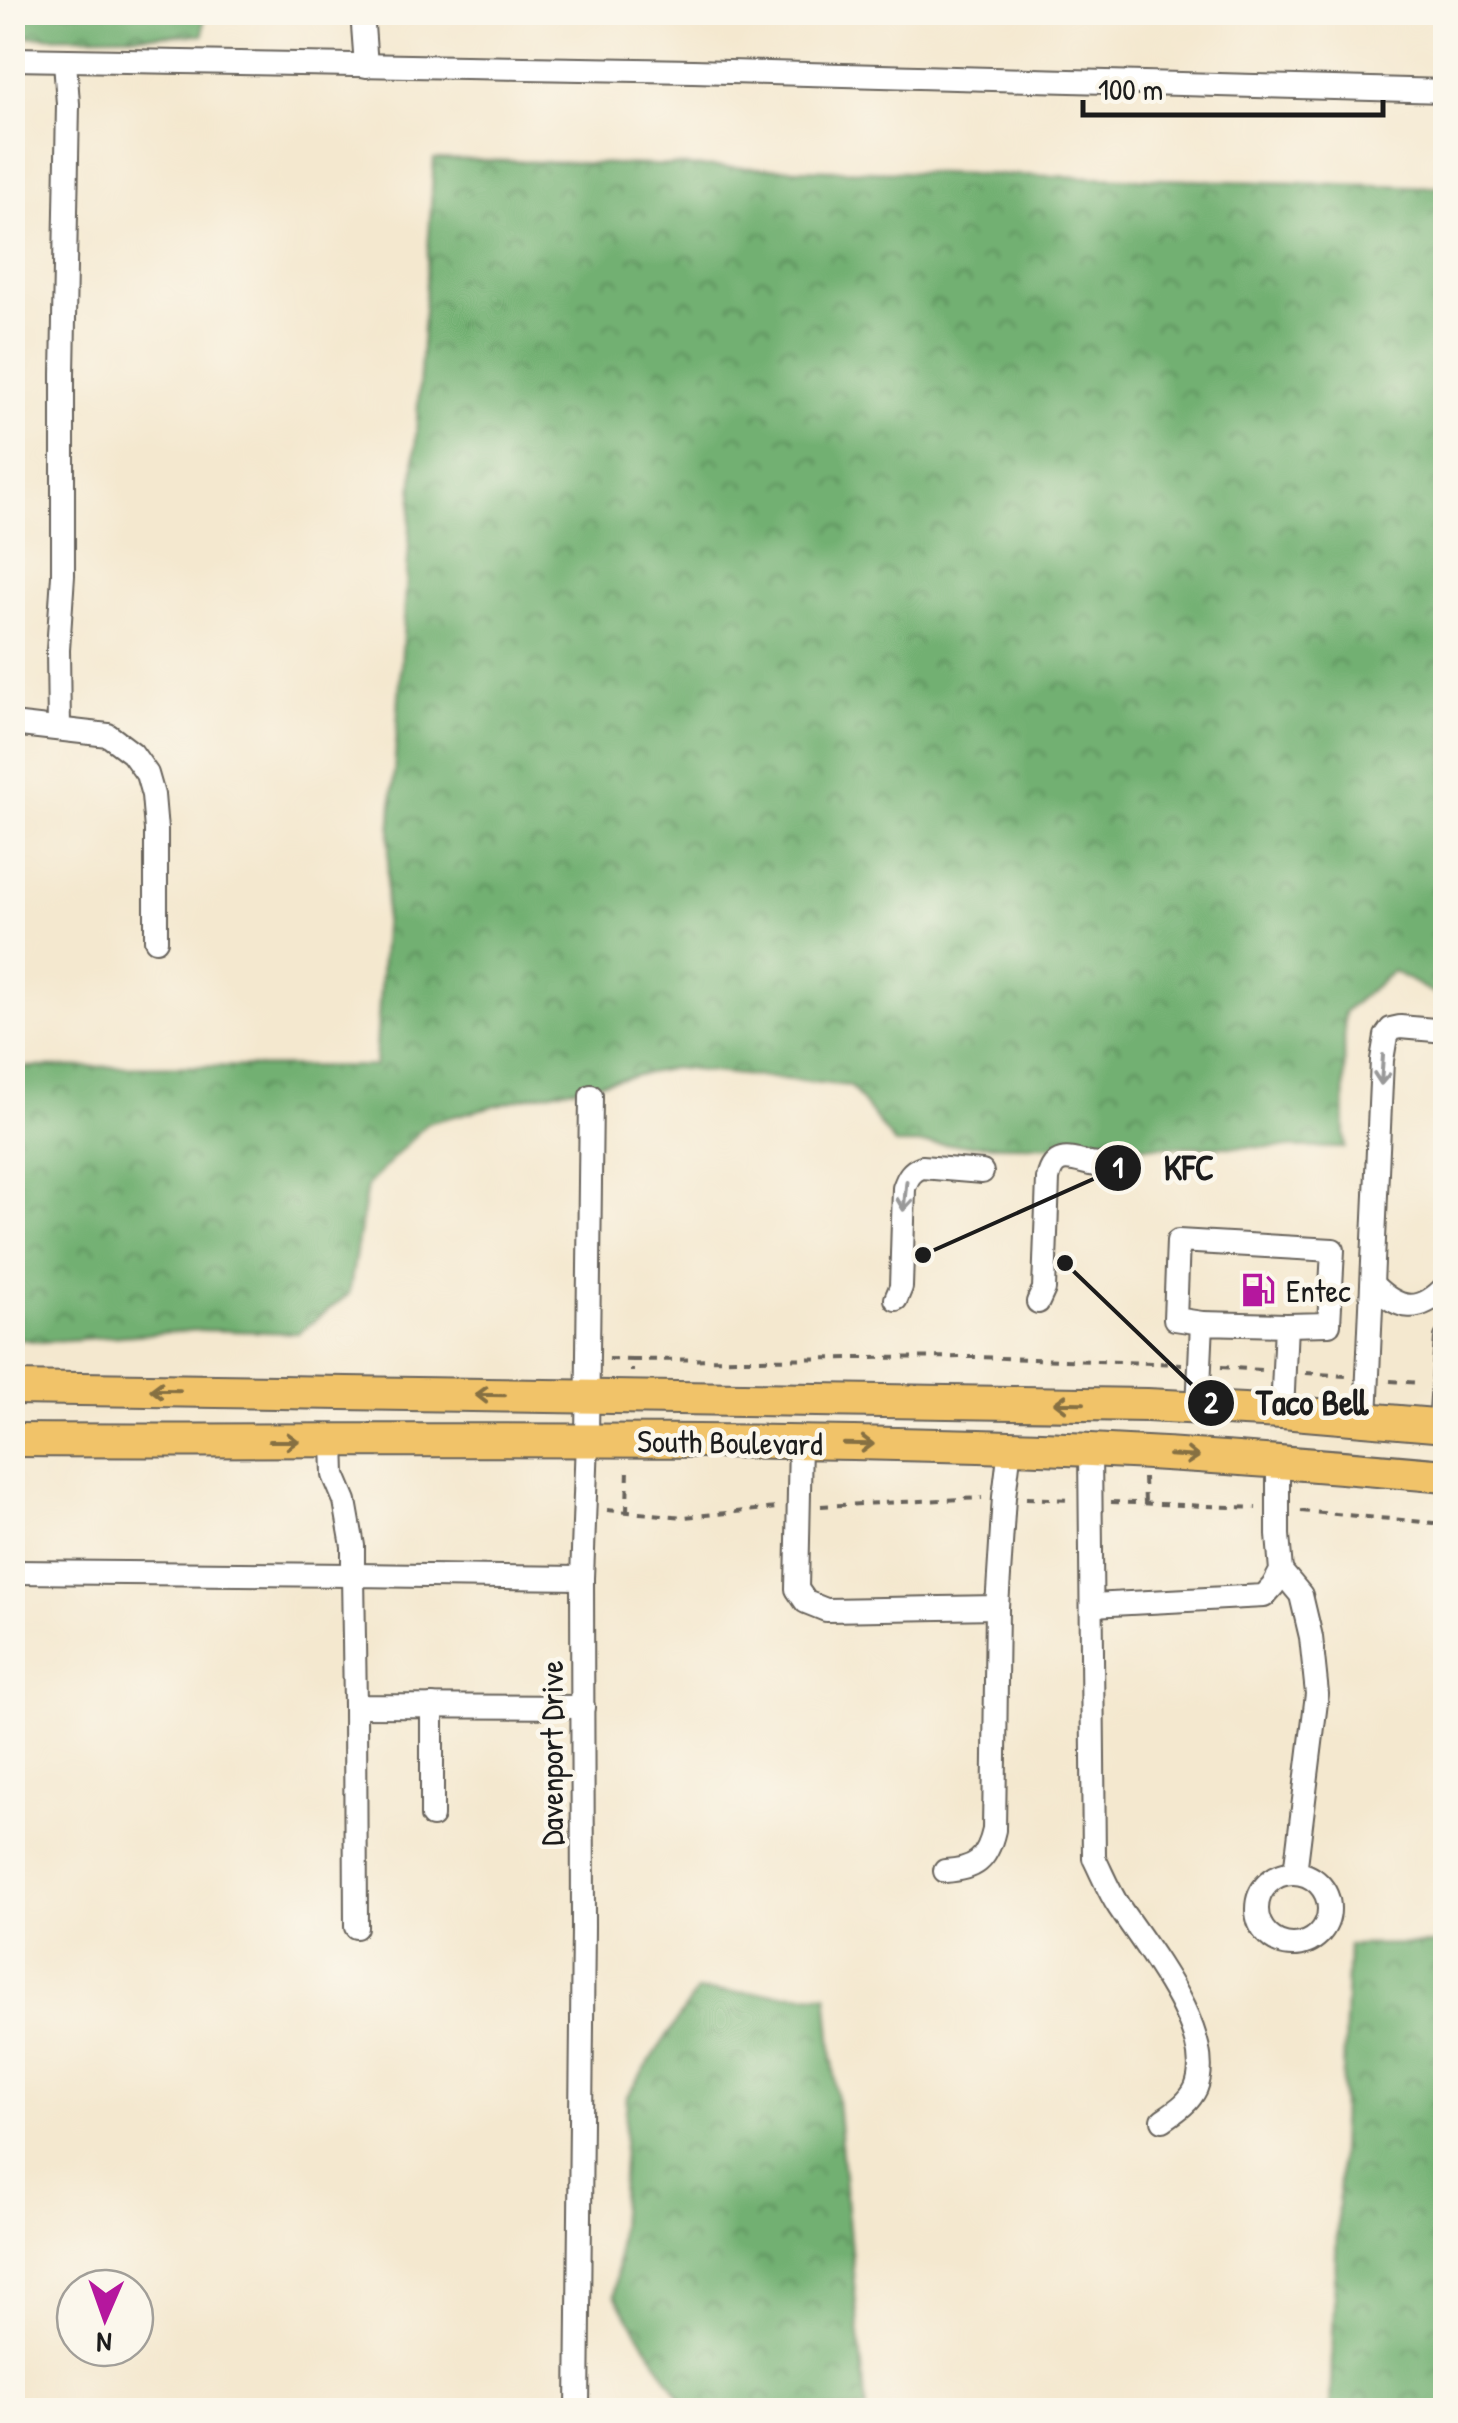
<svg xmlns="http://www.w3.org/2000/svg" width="1458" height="2423" font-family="'Patrick Hand',sans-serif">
<defs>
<pattern id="forest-crowns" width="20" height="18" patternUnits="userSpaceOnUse" patternTransform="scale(2.5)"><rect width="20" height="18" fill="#72b072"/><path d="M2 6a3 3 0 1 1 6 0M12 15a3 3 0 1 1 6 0" fill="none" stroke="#5d8e5d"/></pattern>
</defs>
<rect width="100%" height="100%" fill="#fbf7ec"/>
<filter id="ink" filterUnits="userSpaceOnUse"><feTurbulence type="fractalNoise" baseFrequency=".01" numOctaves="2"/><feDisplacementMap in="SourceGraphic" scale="20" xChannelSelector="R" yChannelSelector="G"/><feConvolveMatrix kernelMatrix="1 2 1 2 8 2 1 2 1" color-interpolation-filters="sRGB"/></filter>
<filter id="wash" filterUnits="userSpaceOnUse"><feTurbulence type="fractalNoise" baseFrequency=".0048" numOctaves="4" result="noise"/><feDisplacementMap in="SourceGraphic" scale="40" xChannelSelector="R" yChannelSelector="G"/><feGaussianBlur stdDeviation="2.25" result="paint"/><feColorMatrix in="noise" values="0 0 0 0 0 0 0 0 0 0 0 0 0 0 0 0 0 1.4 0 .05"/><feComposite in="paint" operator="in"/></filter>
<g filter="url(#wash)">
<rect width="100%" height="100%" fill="#f4e8cf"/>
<g fill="url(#forest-crowns)" stroke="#476647" stroke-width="2.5">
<path d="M12,13L13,12L204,13L203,35L13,37Z"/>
<path d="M434,159L1445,187V1000L1393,971L1344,1012L1345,1148L895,1144L850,1086L673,1068L532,1096L427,1123L367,1186L349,1294L298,1333L200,1330L41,1342L13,1338V1067L375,1066Z"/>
<path d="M1445,1944V2410H1330L1348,1945Z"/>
<path d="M697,1991L827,1995L866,2410H688L615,2296L627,2096Z"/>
</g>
</g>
<g filter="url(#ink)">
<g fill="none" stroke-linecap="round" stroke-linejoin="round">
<g stroke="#68635b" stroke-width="26">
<g id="minor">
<path d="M362,12L366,66"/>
<path d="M12,59L693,71L1446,91"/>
<path d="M12,724L108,735L132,753L147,774L153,795L156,830V940"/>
<path d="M59,729L58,650L63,575V374L68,104L65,61"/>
<path d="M1373,1285C1399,1311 1420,1314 1446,1286"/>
<path d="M896,1299L901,1287L904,1188C908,1177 911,1171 922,1167L982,1172"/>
<path d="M1038,1302L1044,1289L1048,1179C1054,1152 1070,1159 1090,1164C1099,1166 1108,1164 1117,1162"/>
<path d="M1202,1323L1175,1319L1178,1241L1333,1250L1329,1324L1286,1325"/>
<path d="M1198,1408L1202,1323L1286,1325L1282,1412"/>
<path d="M1366,1419L1382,1060L1386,1036L1391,1029L1400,1027L1446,1031"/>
<path d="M1440,1426L1446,1338"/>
<path d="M800,1443L797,1589L806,1602L826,1610L997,1607L1004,1497L1010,1447"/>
<path d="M1090,1450L1094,1858C1102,1874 1109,1892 1119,1907C1147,1949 1217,2035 1196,2088C1189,2103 1176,2111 1163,2120"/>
<path d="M1281,1571L1301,1595L1311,1637L1317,1694L1295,1873"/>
<path d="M12,1572L353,1575V1546L345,1501L334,1475L333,1441"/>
<path d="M582,1578L353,1575L355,1706L583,1707"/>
<path d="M1092,1605L1264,1596L1273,1586L1281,1571L1278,1535V1462"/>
<path d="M355,1706L356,1927"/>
<path d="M432,1816V1706"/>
<path d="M945,1871C975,1869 987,1861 994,1830L997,1607"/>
<circle cx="1293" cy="1909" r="36"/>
<path d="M578,2410L583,1927L582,1578L587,1440L591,1096"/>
</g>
</g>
<g stroke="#68635b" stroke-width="36">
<g id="highway">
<path d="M12,1388L1147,1405L1282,1412L1446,1426"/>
<path d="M12,1440C345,1442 677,1436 1009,1447C1155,1451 1300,1463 1446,1476"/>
</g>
</g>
<g stroke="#68635b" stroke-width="4" stroke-dasharray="8 8" stroke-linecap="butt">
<path d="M609,1359L632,1360V1372"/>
<path d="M632,1360L974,1357L1182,1364"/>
<path d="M1221,1367L1261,1370"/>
<path d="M1306,1373L1346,1376"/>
<path d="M1390,1381L1421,1383"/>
<path d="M1144,1478L1145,1503"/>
<path d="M1026,1498L1072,1500"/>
<path d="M1111,1502L1256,1508"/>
<path d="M821,1506L982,1498"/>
<path d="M607,1510L684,1517L777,1508"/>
<path d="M1301,1511L1446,1524"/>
<path d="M627,1512L628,1467"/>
</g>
<use href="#minor" stroke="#fff" stroke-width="22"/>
<use href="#highway" stroke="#f1c369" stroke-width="32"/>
</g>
<defs><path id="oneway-shaft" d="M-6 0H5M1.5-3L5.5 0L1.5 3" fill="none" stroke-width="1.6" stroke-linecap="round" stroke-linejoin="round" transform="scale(2.5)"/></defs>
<g stroke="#999">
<use href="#oneway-shaft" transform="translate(1382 1070) rotate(94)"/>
<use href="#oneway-shaft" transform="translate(905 1196) rotate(96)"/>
</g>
<g stroke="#867042">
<use href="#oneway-shaft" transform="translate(165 1390) rotate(-179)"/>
<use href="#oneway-shaft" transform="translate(490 1395) rotate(-179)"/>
<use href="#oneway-shaft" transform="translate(1069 1403) rotate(-179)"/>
<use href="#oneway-shaft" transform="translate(284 1441)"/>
<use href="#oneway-shaft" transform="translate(859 1444) rotate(1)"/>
<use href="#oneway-shaft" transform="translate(1184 1456) rotate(3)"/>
</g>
</g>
<defs>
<g id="fuel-bare" transform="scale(2.7)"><path d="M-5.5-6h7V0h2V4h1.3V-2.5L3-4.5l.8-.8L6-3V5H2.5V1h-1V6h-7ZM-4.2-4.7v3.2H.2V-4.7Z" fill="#b5179e" stroke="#fbf7ec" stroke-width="2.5" paint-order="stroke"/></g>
</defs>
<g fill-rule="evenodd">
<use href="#fuel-bare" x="1258" y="1290"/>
</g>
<g text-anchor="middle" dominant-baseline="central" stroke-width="9" stroke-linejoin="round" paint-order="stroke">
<g font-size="32" fill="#1c1c1c" stroke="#fbf7ec" text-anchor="start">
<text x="1286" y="1290">Entec</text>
</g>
<g font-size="32" fill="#1c1c1c" stroke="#fbf7ec">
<text transform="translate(730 1442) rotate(1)">South Boulevard</text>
<text transform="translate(551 1753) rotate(-90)">Davenport Drive</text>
</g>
</g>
<path fill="none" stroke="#1c1c1c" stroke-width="4" d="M923 1255L1118 1168M1065 1263L1211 1403"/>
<g fill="#1c1c1c" stroke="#fbf7ec" stroke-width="4">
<circle cx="923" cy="1255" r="10"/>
<circle cx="1065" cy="1263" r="10"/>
<circle cx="1118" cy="1168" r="25"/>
<circle cx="1211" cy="1403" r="25"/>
</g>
<g font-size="30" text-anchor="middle" font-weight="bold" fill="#fff">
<text x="1118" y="1178">1</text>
<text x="1211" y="1413">2</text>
</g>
<g font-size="35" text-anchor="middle" font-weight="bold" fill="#1c1c1c" stroke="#fbf7ec" stroke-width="9" stroke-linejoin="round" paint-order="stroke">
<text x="1189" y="1180">KFC</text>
<text x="1312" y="1415">Taco Bell</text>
</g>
<rect width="1458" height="2423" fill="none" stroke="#fbf7ec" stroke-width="50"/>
<g transform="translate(105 2318) rotate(182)"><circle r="48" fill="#fbf7ec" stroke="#a29f99" stroke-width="2.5"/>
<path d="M0-8L18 38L0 25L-18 38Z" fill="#b5179e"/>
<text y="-15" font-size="28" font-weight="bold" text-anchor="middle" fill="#1c1c1c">N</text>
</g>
<path d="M1083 100v15h300v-15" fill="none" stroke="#1c1c1c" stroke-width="5"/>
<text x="1098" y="100" font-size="30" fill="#1c1c1c" stroke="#fbf7ec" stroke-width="8" paint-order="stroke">100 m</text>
</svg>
